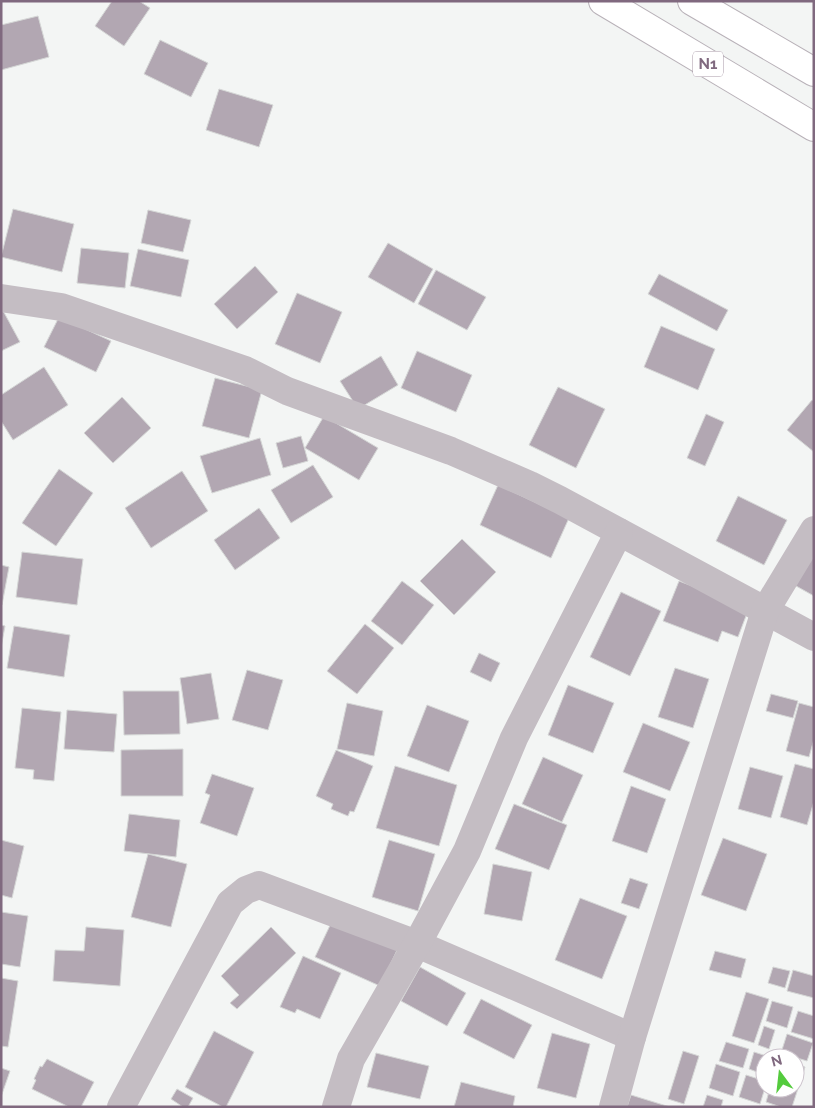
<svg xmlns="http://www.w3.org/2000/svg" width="815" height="1108" font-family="Raleway,sans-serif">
<rect width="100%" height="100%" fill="#f3f5f4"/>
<g fill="#b2a7b2" stroke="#d5d7d6">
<path d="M112,1H139L150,8L124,46L95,26Z"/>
<path d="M38,16L49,57L1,70V25Z"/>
<path d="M160,40L208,63L191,97L144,74Z"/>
<path d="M219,89L273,105L259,147L206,130Z"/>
<path d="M13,209L74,224L62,272L1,257Z"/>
<path d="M148,210L191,220L183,252L141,243Z"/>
<path d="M388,243L433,269L414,303L368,277Z"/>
<path d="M81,248L129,253L125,288L77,283Z"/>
<path d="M138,249L189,260L181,297L130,286Z"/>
<path d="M255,266L278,292L237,329L214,304Z"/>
<path d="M436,270L486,297L467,330L418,304Z"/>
<path d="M659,274L728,310L717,331L648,294Z"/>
<path d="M297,293L342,312L320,363L275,344Z"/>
<path d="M1,307L20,342L1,351Z"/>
<path d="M59,317L111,341L96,372L44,347Z"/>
<path d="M661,326L715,349L698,390L644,367Z"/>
<path d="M417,351L472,375L456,412L401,388Z"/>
<path d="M381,356L398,385L358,409L340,381Z"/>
<path d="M44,367L68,405L13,440L1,421V395Z"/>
<path d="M215,378L262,390L249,438L202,426Z"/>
<path d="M558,387L605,409L576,468L529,445Z"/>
<path d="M122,397L151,428L113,463L84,433Z"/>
<path d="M812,400L814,401V452L787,430Z"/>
<path d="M706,414L724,422L705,466L687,458Z"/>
<path d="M324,416L378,448L359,480L305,448Z"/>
<path d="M301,436L308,461L283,468L276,443Z"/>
<path d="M260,438L271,475L212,493L200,456Z"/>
<path d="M313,465L333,497L291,523L271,490Z"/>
<path d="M59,469L93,493L56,546L22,523Z"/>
<path d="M182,471L208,511L151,548L125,508Z"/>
<path d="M498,485L569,518L551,558L480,525Z"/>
<path d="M738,496L787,520L764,565L716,541Z"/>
<path d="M259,508L280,538L235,570L214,540Z"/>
<path d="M462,539L496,572L454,615L420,581Z"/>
<path d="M22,552L83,559L77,605L16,597Z"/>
<path d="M814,552V596L789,582Z"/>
<path d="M1,565L9,567L2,605L1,604Z"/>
<path d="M402,581L434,605L402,645L371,621Z"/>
<path d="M679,581L749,608L738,637L722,631L718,642L663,621Z"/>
<path d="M621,592L661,611L630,676L590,657Z"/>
<path d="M365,624L394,648L357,694L327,671Z"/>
<path d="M1,625L5,626L1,648Z"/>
<path d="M14,626L70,635L64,677L7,668Z"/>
<path d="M479,653L500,663L491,682L470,672Z"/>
<path d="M675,668L709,679L693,728L658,717Z"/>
<path d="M247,670L283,680L268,730L232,720Z"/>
<path d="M211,673L219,719L187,724L180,678Z"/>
<path d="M568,685L614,703L593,753L548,735Z"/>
<path d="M123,691H179L180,734L124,735Z"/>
<path d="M771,694L798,701L793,718L766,711Z"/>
<path d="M347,703L383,711L374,756L337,749Z"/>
<path d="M799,703L814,707V739L809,757L786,751Z"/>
<path d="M427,705L469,721L449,772L407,756Z"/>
<path d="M22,708L61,712L54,781L33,779L34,770L15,768Z"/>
<path d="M67,710L117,714L114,752L64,749Z"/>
<path d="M643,723L690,742L670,791L623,772Z"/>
<path d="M183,749V796H121V750Z"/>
<path d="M336,750L373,766L354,812L350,811L348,816L331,809L333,804L316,796Z"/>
<path d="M543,757L583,775L562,822L522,804Z"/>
<path d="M795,764L814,769V801L807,825L780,817Z"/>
<path d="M395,766L457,785L439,846L376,828Z"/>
<path d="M750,767L783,776L771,818L738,809Z"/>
<path d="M212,774L254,788L237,836L200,823L210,795L205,793Z"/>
<path d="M631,786L666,799L647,853L612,841Z"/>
<path d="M514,804L567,825L549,870L495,849Z"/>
<path d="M129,814L180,820L176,857L124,851Z"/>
<path d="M723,838L767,854L746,911L701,895Z"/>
<path d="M1,840L24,846L12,898L1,895Z"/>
<path d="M389,840L435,854L418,911L372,897Z"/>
<path d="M148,854L187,864L171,927L131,917Z"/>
<path d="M493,864L532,872L522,921L484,914Z"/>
<path d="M630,878L648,884L639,909L621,903Z"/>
<path d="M580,898L627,916L602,979L555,960Z"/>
<path d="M1,912L28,916L20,967L1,964Z"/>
<path d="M334,917L399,946L380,986L315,957Z"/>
<path d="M86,927L124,930L120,986L53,981L55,950L84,951Z"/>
<path d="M271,927L296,953L237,1009L230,1003L239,995L221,976Z"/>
<path d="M715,951L746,959L741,978L709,970Z"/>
<path d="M303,956L341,973L320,1019L297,1009L295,1013L280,1007Z"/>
<path d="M420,967L466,993L447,1026L401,1001Z"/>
<path d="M773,967L790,971L785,988L768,983Z"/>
<path d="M793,970L814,976V998L787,991Z"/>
<path d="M1,978L18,981L8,1047L1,1046Z"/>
<path d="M746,992L769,999L754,1043L732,1036Z"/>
<path d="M481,999L532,1025L514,1059L463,1033Z"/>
<path d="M772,1001L793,1007L787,1028L766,1021Z"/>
<path d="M798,1011L814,1016V1039L791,1032Z"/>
<path d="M764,1026L775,1030L769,1049L758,1045Z"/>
<path d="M214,1031L254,1052L226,1107H223L185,1087Z"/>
<path d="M552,1033L590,1044L576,1098L537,1088Z"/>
<path d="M787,1034L813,1043L807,1061L781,1053Z"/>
<path d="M726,1042L749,1049L743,1068L719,1061Z"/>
<path d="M683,1051L699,1056L684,1104L668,1099Z"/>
<path d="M754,1052L773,1058H765V1075L749,1069Z"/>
<path d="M376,1053L429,1066L420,1099L367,1087Z"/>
<path d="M47,1059L94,1082L81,1107H69L32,1089L36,1080L34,1079L40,1066L42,1067Z"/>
<path d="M716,1064L740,1072L733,1096L709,1088Z"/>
<path d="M795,1064L805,1067L792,1107H781L766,1102L770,1088H795Z"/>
<path d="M1,1068L10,1071L1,1097Z"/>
<path d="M746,1075L765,1081V1088L760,1104L739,1097Z"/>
<path d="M461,1082L515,1096L513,1107H454Z"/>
<path d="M177,1089L193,1098L188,1107H183L171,1099Z"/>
<path d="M631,1095L670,1107H627Z"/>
<path d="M707,1095L723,1100L721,1107H703Z"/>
</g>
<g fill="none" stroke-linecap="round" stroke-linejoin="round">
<g stroke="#b8b1b8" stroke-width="30">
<g id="major">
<path d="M603,1L814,127"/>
<path d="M692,1L814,72"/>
</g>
</g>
<g stroke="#c4bdc3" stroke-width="28">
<path d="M1,298L61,307L245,370L287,391L451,451L530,485L560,500L814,637"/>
<path d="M121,1107L230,903L246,890L259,885L417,944L632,1037"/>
<path d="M336,1107L351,1059L417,944L467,851L514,738L619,532"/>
<path d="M613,1107L632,1037L765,611L814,530"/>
</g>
<use href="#major" stroke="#fff" stroke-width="28"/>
</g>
<g text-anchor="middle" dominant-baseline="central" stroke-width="5" stroke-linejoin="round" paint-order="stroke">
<rect fill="#fff" stroke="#a696a5" stroke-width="1" x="693" y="51.5" width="30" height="25" rx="4"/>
<g font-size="15" font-weight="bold" fill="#80697f">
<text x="708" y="64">N1</text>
</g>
</g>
<rect width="815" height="1108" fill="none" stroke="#80697f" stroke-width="5"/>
<g transform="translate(780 1073) rotate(345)"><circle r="24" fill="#ffffff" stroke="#ccc3cc"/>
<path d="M0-4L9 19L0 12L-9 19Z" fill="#54cb3d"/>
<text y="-8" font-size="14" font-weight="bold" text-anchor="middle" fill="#80697f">N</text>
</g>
</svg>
